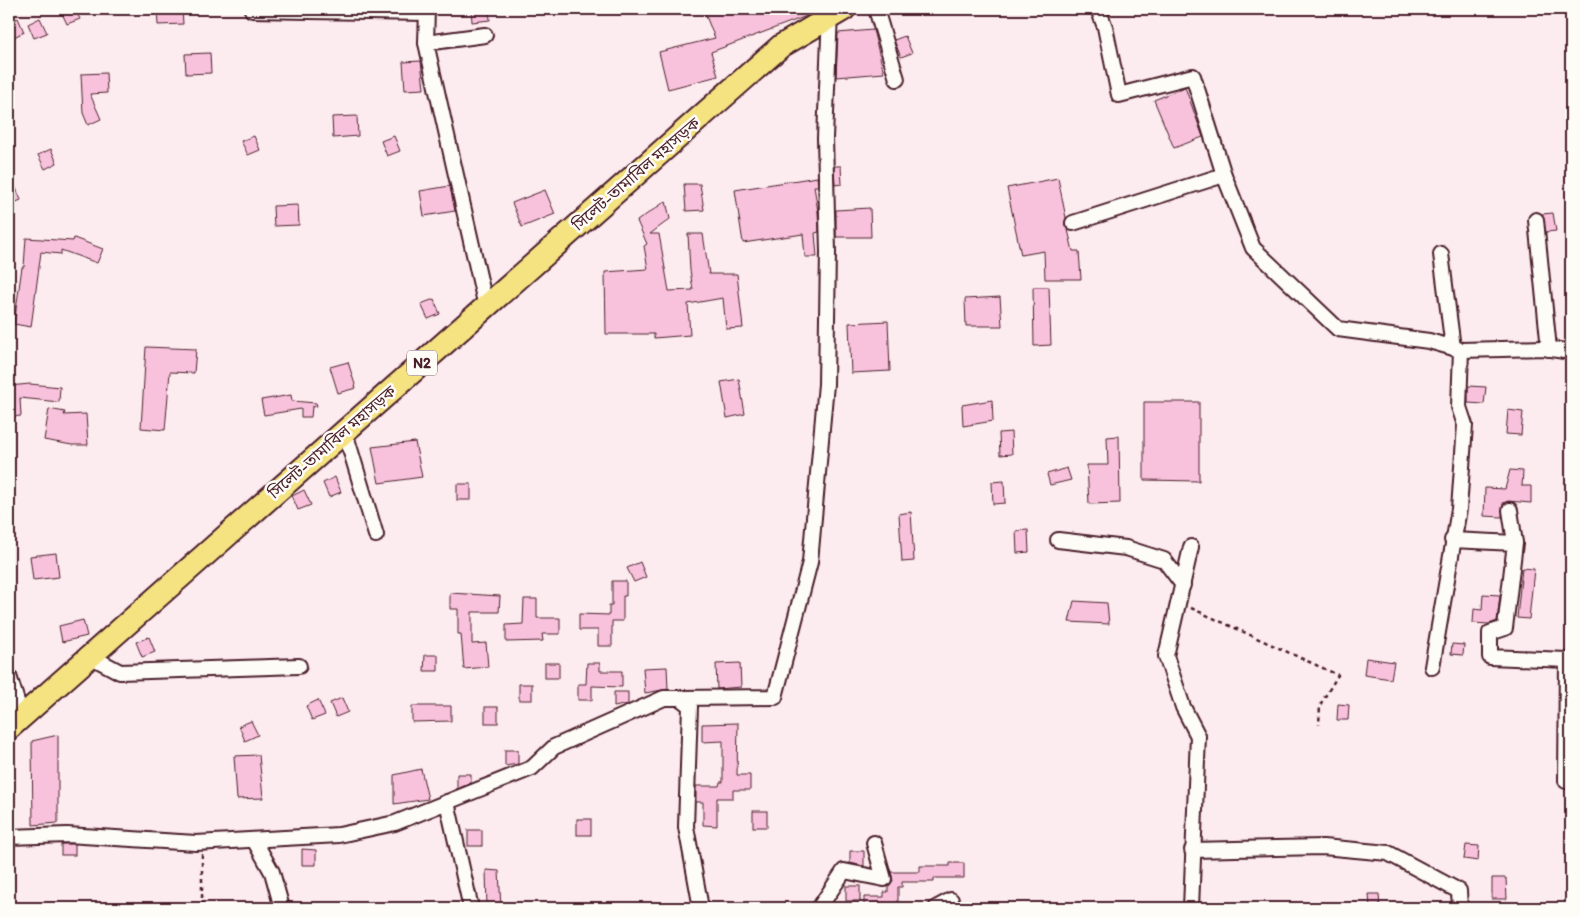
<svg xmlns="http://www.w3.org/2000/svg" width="1580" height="917" font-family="Itim,'Noto Sans Bengali',sans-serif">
<rect width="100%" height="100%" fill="#fcebef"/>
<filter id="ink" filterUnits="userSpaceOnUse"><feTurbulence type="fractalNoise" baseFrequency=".02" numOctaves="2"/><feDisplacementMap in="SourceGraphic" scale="10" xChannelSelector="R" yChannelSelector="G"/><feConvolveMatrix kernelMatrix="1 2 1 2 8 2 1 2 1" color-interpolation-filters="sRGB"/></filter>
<g filter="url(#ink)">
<g fill="#f8c2dd" stroke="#4a1f2b">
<path d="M60,9H75L80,19L67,24Z"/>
<path d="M157,9H182L183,24L158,25Z"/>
<path d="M471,9H489L490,20L472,22Z"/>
<path d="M703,9H819L804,17L711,52L718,76L668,89L659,52L715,38Z"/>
<path d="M18,18L24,32L12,38L9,22Z"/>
<path d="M40,18L47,33L34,38L28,24Z"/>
<path d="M873,30L884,73L836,77L838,33Z"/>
<path d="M905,36L912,53L901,57L894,40Z"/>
<path d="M210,53L211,73L186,74L185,54Z"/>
<path d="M421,61L424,89L405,90L403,62Z"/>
<path d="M106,73L107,93L90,94L101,119L88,125L83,113L81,74Z"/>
<path d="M1185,87L1203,137L1174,148L1154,100Z"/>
<path d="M357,116L358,136L333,138L332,117Z"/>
<path d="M254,136L260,150L248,155L241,141Z"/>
<path d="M394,136L400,151L387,156L381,141Z"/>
<path d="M51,149L57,163L45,169L38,155Z"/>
<path d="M834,166H841L842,184L835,185Z"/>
<path d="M9,172L21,200L9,205Z"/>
<path d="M817,177L818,186H814L818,212L819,232L815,233L817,257H805L803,234L743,243L735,190Z"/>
<path d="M1058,178L1066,218L1065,225L1068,230L1073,251H1079L1081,279H1045L1044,251L1021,255L1007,188Z"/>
<path d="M684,184H700L704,210L686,211Z"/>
<path d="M450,186L455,211L424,216L420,191Z"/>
<path d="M545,190L555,214L522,227L512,203Z"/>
<path d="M666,201L670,219L650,234H659L669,291L693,290L690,270L688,234H703L709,274H737L743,328L726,329L723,298L688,304L690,335L654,338V334H606L605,272L648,269L644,246L647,244L637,221Z"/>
<path d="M298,205L299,225L274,226L273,206Z"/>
<path d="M870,208L871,237H836V210Z"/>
<path d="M1553,213L1556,231L1546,232L1542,214Z"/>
<path d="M26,238L73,241L74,238L103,249L97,263L61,250V254L41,252L31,327L14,324L22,267H24Z"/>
<path d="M1033,287H1049L1051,345L1034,346Z"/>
<path d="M1000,297L1002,326H966L965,299Z"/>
<path d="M434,299L440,314L428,319L421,304Z"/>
<path d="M888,321L890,371L851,373L849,323Z"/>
<path d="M146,347L196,349L194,373L170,372L165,430L141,428Z"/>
<path d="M348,362L356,388L338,393L330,367Z"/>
<path d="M739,379L745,414L727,418L721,382Z"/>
<path d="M30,384L60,387L59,402L20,398L21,416L9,417V386Z"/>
<path d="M1468,386L1486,387L1484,404L1468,403Z"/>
<path d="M291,395L292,401L316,403L317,406L312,407L311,417H301V409L264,415L261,400Z"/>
<path d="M992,400L993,421L963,426L962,405Z"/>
<path d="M1144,402H1199V481L1144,480Z"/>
<path d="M49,409L65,412L64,415L86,414L88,445H72L44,440Z"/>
<path d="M1508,410L1523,412L1521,435L1506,434Z"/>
<path d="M1011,432L1012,454L1000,455L999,433Z"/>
<path d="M1119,436L1120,503L1089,504L1087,465H1108L1107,437Z"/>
<path d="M415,442L422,477L379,483L372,447Z"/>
<path d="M1067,468L1071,480L1050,485L1047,474Z"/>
<path d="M1510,470L1523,471L1522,486H1531V503L1508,501L1503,503L1502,517L1484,516L1485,488L1505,489Z"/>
<path d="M335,477L341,492L329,497L323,483Z"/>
<path d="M1004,481L1005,503L993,504L992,482Z"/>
<rect x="457" y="484" width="14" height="16"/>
<path d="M304,490L311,505L298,510L292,496Z"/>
<path d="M911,512L914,561L902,562L899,514Z"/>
<path d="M1028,530L1029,552L1017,553L1016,531Z"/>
<path d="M56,553L59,577L33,580L30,556Z"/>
<path d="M640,562L646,577L634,582L627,568Z"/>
<path d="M1522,568L1534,569L1529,619L1517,618Z"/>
<path d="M612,581H626V596H623V621H612V646H598V630H579V614L609,615V605H612Z"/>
<path d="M450,593L500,596L499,612H472V644L486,643L488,667L464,669L461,634H458V609H450Z"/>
<path d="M1483,594L1500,595L1497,621L1489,624L1473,623L1474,609L1482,610Z"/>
<path d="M524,599H537V618H560V634H542L543,641L506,642V625L523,624Z"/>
<path d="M1074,601L1107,603L1109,624L1069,622Z"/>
<path d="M83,620L87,636L62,642L59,626Z"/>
<path d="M149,637L155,652L142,657L136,642Z"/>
<path d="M1452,644L1464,645L1463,655L1451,654Z"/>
<path d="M425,655H438V671H424Z"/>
<path d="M1366,658L1394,662L1391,679L1364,675Z"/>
<rect x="545" y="663" width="14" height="15"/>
<path d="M587,663H600V671H622V687L592,686V700H578V684H586Z"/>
<path d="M740,663L741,687L717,689L716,664Z"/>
<path d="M667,667L668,689L645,693L643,668Z"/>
<rect x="519" y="684" width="13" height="16"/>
<path d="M614,692H628V704L614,707Z"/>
<path d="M342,698L348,712L336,717L330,703Z"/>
<path d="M318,700L325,715L312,720L306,706Z"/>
<path d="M1338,704L1349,705L1348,720H1337Z"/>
<path d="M412,706H451V721L412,722Z"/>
<rect x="485" y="707" width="13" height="16"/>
<path d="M251,721L258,735L245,741L239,726Z"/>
<path d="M738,723L737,775H750V790H733V798H717V826L703,825V802H696V786H719L720,782H723V741L702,742V724Z"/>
<path d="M58,735V823L33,825L32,741Z"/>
<path d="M505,750H518V764L505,766Z"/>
<path d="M259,755L263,798L237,799L234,756Z"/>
<path d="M421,769L428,799L394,804V775Z"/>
<path d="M457,774H471V783L457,789Z"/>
<rect x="753" y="811" width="14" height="16"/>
<rect x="577" y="819" width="14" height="16"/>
<rect x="468" y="830" width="14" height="16"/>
<rect x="61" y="844" width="14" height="11"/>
<path d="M1466,845L1479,846L1478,861L1464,859Z"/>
<path d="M302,849L316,850V865H302Z"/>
<path d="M850,851H864V866L850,863Z"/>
<path d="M950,863H964V878H934V882H902V887H898V908H864V897H884V892H888V886L893,881L891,872H920V866H950Z"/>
<path d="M486,870L499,871L501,908H487Z"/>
<path d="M1492,878H1506L1507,899H1492Z"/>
<rect x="846" y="886" width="14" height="15"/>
<path d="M1369,894H1379L1380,908H1370Z"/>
</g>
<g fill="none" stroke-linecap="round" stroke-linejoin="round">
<g stroke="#4a1f2b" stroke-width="18">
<g id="minor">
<path d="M876,9L897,79"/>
<path d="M1098,9L1105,27L1119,95L1193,76L1224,175"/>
<path d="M252,10L427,13"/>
<path d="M485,35L426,43L486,307"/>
<path d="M426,43L427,9"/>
<path d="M1536,220L1549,349"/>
<path d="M1073,223L1224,175L1253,248L1338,329L1429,341L1461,350L1545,348L1571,352"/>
<path d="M1441,254L1453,348"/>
<path d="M345,432L376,535"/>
<path d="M1510,510L1515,543"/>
<path d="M1058,540L1126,548L1164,560L1183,585"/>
<path d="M1452,540L1515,543L1505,628L1490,633V657L1567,660L1566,781"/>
<path d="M1191,547L1166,656L1183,707L1198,736L1191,908"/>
<path d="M90,656L120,672L299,666"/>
<path d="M1432,667L1459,509L1465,425L1459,407L1461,350"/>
<path d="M9,676L22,717"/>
<path d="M680,698L775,697L810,562L826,384L828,252L825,138L830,12"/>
<path d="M447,802L471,908"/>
<path d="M9,837L67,835L196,843L339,835L395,823L532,768L554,747L664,698H680L690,706L686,827L701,908"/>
<path d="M254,840L272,872L282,908"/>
<path d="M1192,850L1323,847L1388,853L1459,891L1460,908"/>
<path d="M819,908L844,871L884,879L874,843"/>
<path d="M936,908L951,900"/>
</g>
</g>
<g stroke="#4a1f2b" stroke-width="26">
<path id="trunk" d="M9,728L781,46L844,9"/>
</g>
<g stroke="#4a1f2b" stroke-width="2.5" stroke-dasharray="4 4" stroke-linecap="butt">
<path d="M1191,608L1338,675L1320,705L1319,725"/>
<path d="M202,854V908"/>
</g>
<use href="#minor" stroke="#fdfcf7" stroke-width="14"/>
<use href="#trunk" stroke="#f5e381" stroke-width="22"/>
</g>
</g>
<g text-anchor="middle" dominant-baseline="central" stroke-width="5" stroke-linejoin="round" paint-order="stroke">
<rect fill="#fdfcf7" stroke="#806168" stroke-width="1" x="407" y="350.5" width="30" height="25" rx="4"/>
<g font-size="15" font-weight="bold" fill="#4a1f2b">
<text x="422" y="363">N2</text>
</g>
<g font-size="16" fill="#4a1f2b" stroke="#fdfcf7">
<text transform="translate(636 174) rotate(-41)">সিলেট-তামাবিল মহাসড়ক</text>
<text transform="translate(332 442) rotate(-41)">সিলেট-তামাবিল মহাসড়ক</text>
</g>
</g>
<rect width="1580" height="917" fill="none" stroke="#fdfcf7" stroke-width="30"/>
<rect x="15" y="15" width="1550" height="887" fill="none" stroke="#4a1f2b" stroke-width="2" filter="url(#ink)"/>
</svg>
